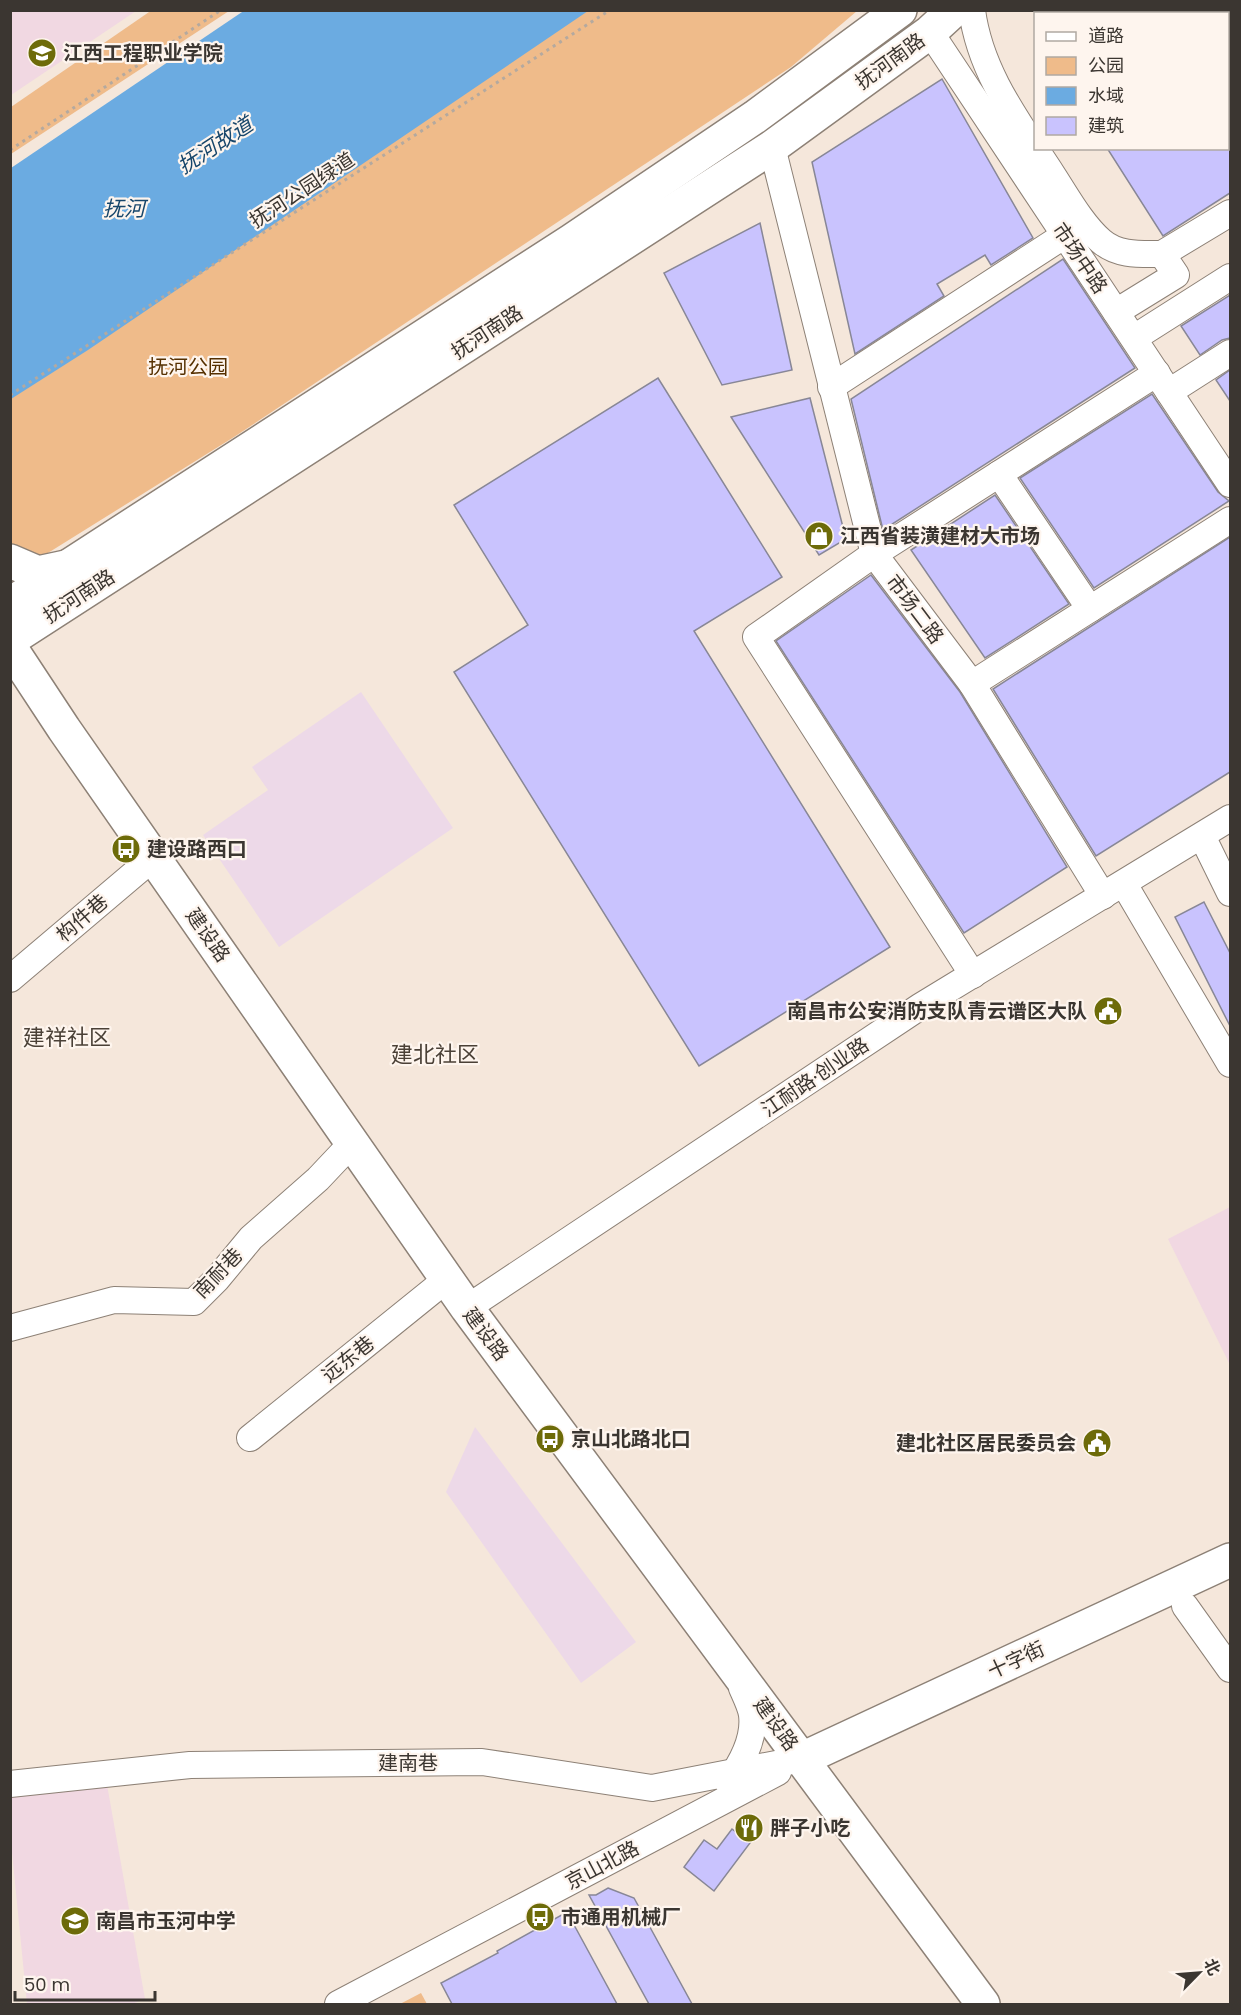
<svg xmlns="http://www.w3.org/2000/svg" width="1241" height="2015" font-family="Poppins,'Noto Sans SC',sans-serif">
<rect width="100%" height="100%" fill="#f5e7db"/>
<g fill="#edd9e8">
<path d="M361,692L453,828L279,947L203,835L268,790L252,767Z"/>
<path d="M475,1427L636,1642L581,1683L446,1492Z"/>
</g>
<g fill="#f1d8e2">
<path d="M11,10H136V11L11,95Z"/>
<path d="M1230,1207V1365L1168,1239Z"/>
<path d="M106,1779L145,1999L132,2004H27L11,1842L10,1792Z"/>
</g>
<g fill="#efbb8a">
<path d="M152,10L229,11L11,154V107Z"/>
<path d="M581,11H857L791,67L234,437L11,576L10,383Z"/>
<path d="M421,1993L427,2004H400Z"/>
</g>
<path fill="#6babe1" d="M245,10L588,11L88,350L11,399V168Z"/>
<g fill="#c9c3fe" stroke="#888796" stroke-width="1.5">
<path d="M942,79L1033,238L991,265L985,255L937,284L944,296L855,354L812,162Z"/>
<path d="M1107,148H1230V193L1163,236Z"/>
<path d="M760,223L792,370L722,385L664,273Z"/>
<path d="M1063,259L1135,368L883,530L851,399Z"/>
<path d="M1230,295V338L1222,340L1200,355L1181,326Z"/>
<path d="M1230,370V401L1216,380Z"/>
<path d="M658,378L782,577L694,631L890,947L699,1066L454,672L528,625L454,505Z"/>
<path d="M1152,394L1218,492L1229,501L1094,588L1020,478Z"/>
<path d="M810,398L846,539L819,555L731,417Z"/>
<path d="M995,495L1069,604L985,658L911,550Z"/>
<path d="M1230,537V772L1096,856L993,689Z"/>
<path d="M871,575L960,692L1067,867L964,933L776,641Z"/>
<path d="M1204,902L1230,953V1026L1175,917Z"/>
<path d="M732,1829L750,1843L714,1891L684,1867L704,1840L717,1849Z"/>
<path d="M608,1888L634,1898L692,2004H649L589,1895H596Z"/>
<path d="M567,1912L617,2004H452L441,1983L498,1953L497,1951Z"/>
</g>
<g fill="none" stroke-linecap="round" stroke-linejoin="round">
<g stroke="#8d8176" stroke-width="28">
<g id="minor">
<path d="M972,10C980,73 1019,123 1052,174C1067,197 1081,223 1101,241C1118,256 1141,254 1162,254"/>
<path d="M930,32L1230,484"/>
<path d="M772,147L874,554L972,684L1103,896"/>
<path d="M1116,312L1176,275L1162,254L1230,213"/>
<path d="M1134,338L1230,277"/>
<path d="M831,387L1065,235"/>
<path d="M1169,392L1230,353"/>
<path d="M999,474L1090,609"/>
<path d="M972,684L1230,520"/>
<path d="M1202,836L1230,893"/>
<path d="M1124,884L1230,1064"/>
<path d="M973,975L756,637L874,554L1157,373"/>
<path d="M10,979L154,857"/>
<path d="M467,1308L921,1006L1230,818"/>
<path d="M10,1328L114,1300L194,1302L217,1279L251,1238L318,1179L352,1143"/>
<path d="M250,1438L447,1279"/>
<path d="M1185,1606L1230,1669"/>
<path d="M728,1782C741,1764 755,1739 752,1715C751,1707 746,1697 742,1688"/>
<path d="M10,1784L190,1765L482,1762L652,1788L802,1759"/>
<path d="M338,2004L778,1772"/>
</g>
</g>
<g stroke="#8d8176" stroke-width="36">
<g id="major">
<path d="M10,647L64,729L467,1308L983,2004"/>
<path d="M802,1759L1230,1560"/>
</g>
</g>
<g stroke="#8d8176" stroke-width="36">
<g id="highway">
<path d="M10,561L38,573L66,567"/>
<path d="M10,604L571,241L755,117L900,10"/>
<path d="M10,640L772,147L930,32L954,10"/>
</g>
</g>
<g stroke="#b4a99f" stroke-width="3" stroke-dasharray="3 4.5" stroke-linecap="butt">
<path d="M10,150L221,10"/>
<path d="M10,395L610,10"/>
</g>
<use href="#minor" stroke="#fff" stroke-width="26"/>
<use href="#major" stroke="#fff" stroke-width="33"/>
<use href="#highway" stroke="#fff" stroke-width="33"/>
</g>
<defs>
<g id="university-disc" transform="scale(1.5)"><circle r="9.5" fill="#6d6b09" stroke="#fef5ee"/><path d="M0-5L7-2L0 1L-7-2ZM-4 1L0 2.5L4 1V4Q0 6-4 4Z" fill="#fff"/></g>
<g id="shop-disc" transform="scale(1.5)"><circle r="9.5" fill="#6d6b09" stroke="#fef5ee"/><path d="M-5-2.5h2.3a2.7 3.5 0 0 1 5.4 0H5L5.5 6h-11ZM-1.5-2.5h3a1.5 2.3 0 0 0-3 0Z" fill="#fff"/></g>
<g id="bus-disc" transform="scale(1.5)"><circle r="9.5" fill="#6d6b09" stroke="#fef5ee"/><path d="M-5-6H5V4H4V6H2V4H-2V6H-4V4H-5ZM-3.5-4V0h7V-4ZM-3.5 1.2v1.5H-2V1.2ZM2 1.2v1.5H3.5V1.2Z" fill="#fff"/></g>
<g id="civic-disc" transform="scale(1.5)"><circle r="9.5" fill="#6d6b09" stroke="#fef5ee"/><path d="M-.6-6.5H3V-4.5H.6V-3L4-1V1h2V6H-6V1h2V-1L-.6-3ZM-1.2 2.5V6h2.4V2.5Z" fill="#fff"/></g>
<g id="restaurant-disc" transform="scale(1.5)"><circle r="9.5" fill="#6d6b09" stroke="#fef5ee"/><path d="M-5-6h1v4h1v-4h1v4h1v-4h1v5L-1.5 .5V6h-2V.5L-5-1ZM5-6V6H3V1.5H1.5Q1.5-4 5-6Z" fill="#fff"/></g>
<g id="school-disc" transform="scale(1.5)"><circle r="9.5" fill="#6d6b09" stroke="#fef5ee"/><path d="M0-5L7-2L0 1L-7-2ZM-4 1L0 2.5L4 1V4Q0 6-4 4Z" fill="#fff"/></g>
</defs>
<g fill-rule="evenodd">
<use href="#university-disc" x="42" y="53"/>
<use href="#shop-disc" x="819" y="536"/>
<use href="#bus-disc" x="126" y="849"/>
<use href="#civic-disc" x="1108" y="1011"/>
<use href="#bus-disc" x="550" y="1439"/>
<use href="#civic-disc" x="1097" y="1443"/>
<use href="#restaurant-disc" x="749" y="1828"/>
<use href="#bus-disc" x="540" y="1917"/>
<use href="#school-disc" x="75" y="1921"/>
</g>
<g text-anchor="middle" dominant-baseline="central" stroke-width="4.5" stroke-linejoin="round" paint-order="stroke">
<g font-size="20" font-weight="bold" fill="#3b3631" stroke="#fef5ee" text-anchor="start">
<text x="63" y="53">江西工程职业学院</text>
<text x="840" y="536">江西省装潢建材大市场</text>
<text x="147" y="849">建设路西口</text>
<text x="1087" y="1011" text-anchor="end">南昌市公安消防支队青云谱区大队</text>
<text x="571" y="1439">京山北路北口</text>
<text x="1076" y="1443" text-anchor="end">建北社区居民委员会</text>
<text x="770" y="1828">胖子小吃</text>
<text x="561" y="1917">市通用机械厂</text>
<text x="96" y="1921">南昌市玉河中学</text>
</g>
<g font-size="20" fill="#3b3631" stroke="#fef5ee">
<text transform="translate(890 61) rotate(-36)">抚河南路</text>
<text transform="translate(302 190) rotate(-33)">抚河公园绿道</text>
<text transform="translate(1080 258) rotate(56)">市场中路</text>
<text transform="translate(487 332) rotate(-33)">抚河南路</text>
<text transform="translate(79 596) rotate(-33)">抚河南路</text>
<text transform="translate(915 609) rotate(53)">市场二路</text>
<text transform="translate(82 918) rotate(-41)">构件巷</text>
<text transform="translate(208 935) rotate(55)">建设路</text>
<text transform="translate(815 1077) rotate(-34)">江耐路·创业路</text>
<text transform="translate(218 1273) rotate(-46)">南耐巷</text>
<text transform="translate(486 1334) rotate(53)">建设路</text>
<text transform="translate(348 1359) rotate(-39)">远东巷</text>
<text transform="translate(1016 1660) rotate(-25)">十字街</text>
<text transform="translate(776 1724) rotate(54)">建设路</text>
<text x="408" y="1763">建南巷</text>
<text transform="translate(602 1865) rotate(-28)">京山北路</text>
</g>
<g font-size="20" fill="#563000" stroke="#fef5ee">
<text x="188" y="367">抚河公园</text>
</g>
<g font-size="21" font-style="italic" fill="#17466b" stroke="#fef5ee">
<text transform="translate(215 145) rotate(-33)">抚河故道</text>
<text x="124" y="208">抚河</text>
</g>
<g font-size="22" fill="#4b4137" stroke="#fef5ee">
<text x="67" y="1037">建祥社区</text>
<text x="435" y="1054">建北社区</text>
</g>
</g>
<rect width="1241" height="2015" fill="none" stroke="#3b3631" stroke-width="24"/>
<rect x="1034" y="12" width="195" height="138" fill="#fef5ee" stroke="#b0a9a2" stroke-width="1.5"/>
<rect x="1046" y="32" width="30" height="9" fill="#ffffff" stroke="#b0a9a2" stroke-width="1.5"/>
<text x="1088" y="42" font-size="18" fill="#3b3631">道路</text>
<rect x="1046" y="57" width="30" height="18" fill="#efbb8a" stroke="#b0a9a2" stroke-width="1.5"/>
<text x="1088" y="72" font-size="18" fill="#3b3631">公园</text>
<rect x="1046" y="87" width="30" height="18" fill="#6babe1" stroke="#b0a9a2" stroke-width="1.5"/>
<text x="1088" y="102" font-size="18" fill="#3b3631">水域</text>
<rect x="1046" y="117" width="30" height="18" fill="#c9c3fe" stroke="#b0a9a2" stroke-width="1.5"/>
<text x="1088" y="132" font-size="18" fill="#3b3631">建筑</text>
<g transform="translate(1199 1973) rotate(65)" stroke="#fef5ee" stroke-width="4.5" paint-order="stroke">
<path d="M0-4.5L10 22L0 15L-10 22Z" fill="#3b3631"/>
<text y="-9" font-size="16" font-weight="bold" text-anchor="middle" fill="#3b3631">北</text>
</g>
<path d="M15 1991v9h140v-9" fill="none" stroke="#3b3631" stroke-width="3"/>
<text x="24" y="1991" font-size="18" fill="#3b3631" stroke="#fef5ee" stroke-width="4.5" paint-order="stroke">50 m</text>
</svg>
